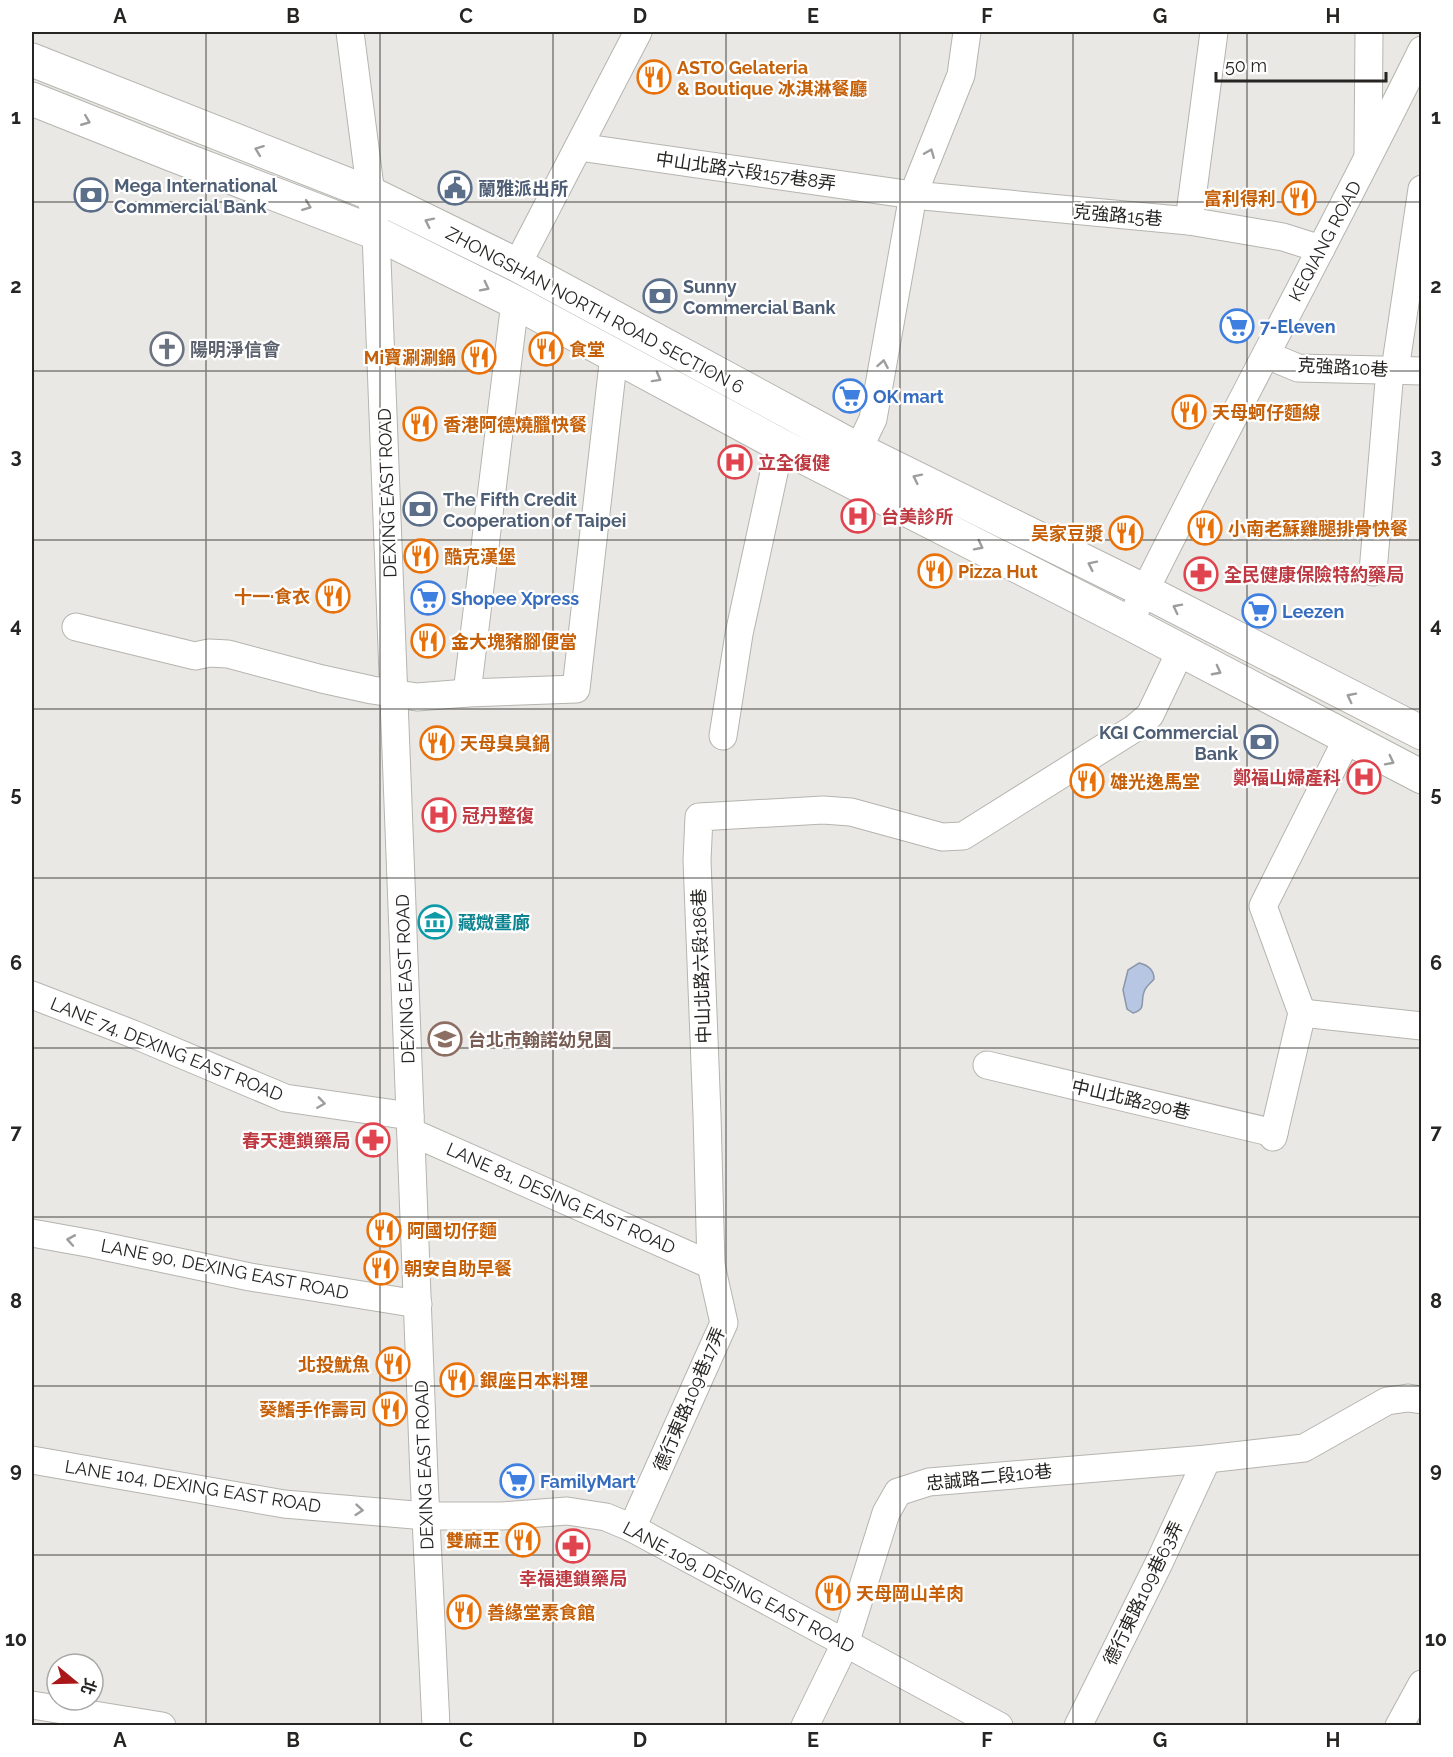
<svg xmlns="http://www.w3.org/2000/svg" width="1453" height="1757" font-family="Raleway,'Noto Sans TC',sans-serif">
<rect width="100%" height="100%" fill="#eae8e4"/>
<path fill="#b7c7e3" stroke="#8c96a9" stroke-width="1.5" d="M1139,963C1148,965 1154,970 1154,979C1151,983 1145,987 1144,992C1140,1002 1147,1009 1133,1013L1127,1009L1123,990L1128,970Z"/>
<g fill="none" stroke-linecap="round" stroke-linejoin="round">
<g stroke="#b5b4af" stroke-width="29">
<g id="minor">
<path d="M350,32L376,233L424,1477L436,1726"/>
<path d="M579,147L913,195L1189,221L1283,237L1321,249"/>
<path d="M1368,153L1369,32"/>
<path d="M1189,221L1214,32"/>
<path d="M517,265L638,32"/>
<path d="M1267,355L1298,368L1422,371"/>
<path d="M1395,370L1422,189"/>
<path d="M849,469L873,419L913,195L961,75L967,32"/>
<path d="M1373,572L1390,370"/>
<path d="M1129,623C1223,431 1327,243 1422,50"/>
<path d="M76,627L195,656L209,653L228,654L322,679L372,690L417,697L467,693L576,689L614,355"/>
<path d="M467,693L515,302"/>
<path d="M723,736L739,634L780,445"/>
<path d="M32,995L133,1034L285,1098L410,1116"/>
<path d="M1302,1013L1263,906L1347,739"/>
<path d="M1302,1013L1422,1026"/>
<path d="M987,1065L1274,1133"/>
<path d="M411,1132L711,1265"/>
<path d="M1273,1137L1302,1013"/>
<path d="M32,1233L93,1244L250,1277L418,1304"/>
<path d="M32,1460L284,1504L426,1516H502L567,1511L606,1517L632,1528L999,1726"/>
<path d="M632,1528L724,1323L711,1265L707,1115L697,860L699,817L823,810L851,812L942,837L963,836L1135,728L1150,715L1180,652"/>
<path d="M32,1705L162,1726"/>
<path d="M805,1726L845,1644L886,1513L898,1492L929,1482L1207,1459L1304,1448L1387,1401L1408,1398L1422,1400"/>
<path d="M1078,1726L1159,1563L1207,1459"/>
<path d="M1399,1726L1422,1684"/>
</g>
</g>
<g stroke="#b5b4af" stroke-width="35">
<g id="major">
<path d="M32,60L372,194L517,265L859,450L1145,591L1422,733"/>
<path d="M32,99L173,155L376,233L515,302L780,445L1129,623L1422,777"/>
</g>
</g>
<use href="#minor" stroke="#fff" stroke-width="27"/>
<use href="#major" stroke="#fff" stroke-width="33"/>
</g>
<defs><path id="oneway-chevron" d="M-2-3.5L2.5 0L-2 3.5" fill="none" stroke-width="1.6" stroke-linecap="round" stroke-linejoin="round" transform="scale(1.5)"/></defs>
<g stroke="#9d9d9c">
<use href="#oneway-chevron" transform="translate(86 121) rotate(22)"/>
<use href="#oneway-chevron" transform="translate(259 150) rotate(-159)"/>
<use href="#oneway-chevron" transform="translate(930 153) rotate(-68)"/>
<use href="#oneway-chevron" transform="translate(307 206) rotate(21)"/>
<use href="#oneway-chevron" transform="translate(429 222) rotate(-154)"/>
<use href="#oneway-chevron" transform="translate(485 287) rotate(27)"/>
<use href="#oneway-chevron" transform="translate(883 364) rotate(-80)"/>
<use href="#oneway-chevron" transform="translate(657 378) rotate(29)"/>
<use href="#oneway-chevron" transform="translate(917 478) rotate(-154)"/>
<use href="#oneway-chevron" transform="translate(979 546) rotate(27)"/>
<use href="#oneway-chevron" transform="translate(1092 565) rotate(-154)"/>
<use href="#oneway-chevron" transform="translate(1177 608) rotate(-153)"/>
<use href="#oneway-chevron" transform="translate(1217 671) rotate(28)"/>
<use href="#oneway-chevron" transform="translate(1351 697) rotate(-153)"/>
<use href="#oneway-chevron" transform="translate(1390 761) rotate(27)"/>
<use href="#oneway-chevron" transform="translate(321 1103) rotate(8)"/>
<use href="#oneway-chevron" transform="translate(71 1240) rotate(-170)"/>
<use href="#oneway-chevron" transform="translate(359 1510) rotate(5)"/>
</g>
<path fill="none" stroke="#262523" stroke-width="1.5" stroke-opacity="0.55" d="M206,32V1726M380,32V1726M553,32V1726M726,32V1726M900,32V1726M1073,32V1726M1247,32V1726M32,202H1422M32,371H1422M32,540H1422M32,709H1422M32,878H1422M32,1048H1422M32,1217H1422M32,1386H1422M32,1555H1422"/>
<defs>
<g id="restaurant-ring" transform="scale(1.725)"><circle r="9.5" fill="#fff" stroke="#e8710a" stroke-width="1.5"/><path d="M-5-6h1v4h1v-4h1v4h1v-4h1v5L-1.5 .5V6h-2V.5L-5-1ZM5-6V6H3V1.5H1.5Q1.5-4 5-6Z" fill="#e8710a"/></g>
<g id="civic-ring" transform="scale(1.725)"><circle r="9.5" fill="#fff" stroke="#5c6f8a" stroke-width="1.5"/><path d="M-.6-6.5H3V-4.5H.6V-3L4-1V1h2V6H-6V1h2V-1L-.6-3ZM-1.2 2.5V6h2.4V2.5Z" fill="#5c6f8a"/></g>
<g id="bank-ring" transform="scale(1.725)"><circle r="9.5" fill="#fff" stroke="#5c6f8a" stroke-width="1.5"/><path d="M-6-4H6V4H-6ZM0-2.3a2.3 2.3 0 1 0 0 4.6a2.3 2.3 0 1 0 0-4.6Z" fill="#5c6f8a"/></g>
<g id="supermarket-ring" transform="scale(1.725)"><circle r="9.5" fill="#fff" stroke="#3f7fe0" stroke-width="1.5"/><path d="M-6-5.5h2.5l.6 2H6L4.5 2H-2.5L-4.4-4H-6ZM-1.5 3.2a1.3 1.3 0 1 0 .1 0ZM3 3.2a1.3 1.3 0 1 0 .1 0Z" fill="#3f7fe0"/></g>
<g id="church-ring" transform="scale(1.725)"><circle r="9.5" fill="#fff" stroke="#6b7280" stroke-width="1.5"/><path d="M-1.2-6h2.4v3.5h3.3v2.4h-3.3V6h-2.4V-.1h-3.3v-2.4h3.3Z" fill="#6b7280"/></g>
<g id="hospital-ring" transform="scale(1.725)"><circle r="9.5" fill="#fff" stroke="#e0444e" stroke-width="1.5"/><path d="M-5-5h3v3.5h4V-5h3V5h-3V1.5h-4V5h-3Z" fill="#e0444e"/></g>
<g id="pharmacy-ring" transform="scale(1.725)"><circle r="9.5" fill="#fff" stroke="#e0444e" stroke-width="1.5"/><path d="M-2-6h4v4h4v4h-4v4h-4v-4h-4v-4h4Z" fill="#e0444e"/></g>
<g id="museum-ring" transform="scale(1.725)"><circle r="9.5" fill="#fff" stroke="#0f9aa8" stroke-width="1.5"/><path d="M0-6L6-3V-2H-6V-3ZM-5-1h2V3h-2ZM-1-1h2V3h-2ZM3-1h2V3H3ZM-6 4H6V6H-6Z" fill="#0f9aa8"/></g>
<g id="school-ring" transform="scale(1.725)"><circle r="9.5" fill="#fff" stroke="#8d6e63" stroke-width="1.5"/><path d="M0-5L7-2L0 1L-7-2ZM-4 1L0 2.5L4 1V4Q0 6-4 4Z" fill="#8d6e63"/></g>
</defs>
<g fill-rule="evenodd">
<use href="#restaurant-ring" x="654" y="77"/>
<use href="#civic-ring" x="455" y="188"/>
<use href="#bank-ring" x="91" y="195"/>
<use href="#restaurant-ring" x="1299" y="198"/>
<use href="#bank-ring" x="660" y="296"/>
<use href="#supermarket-ring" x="1237" y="326"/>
<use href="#church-ring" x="167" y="349"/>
<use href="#restaurant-ring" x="546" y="349"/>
<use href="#restaurant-ring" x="479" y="357"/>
<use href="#supermarket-ring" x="850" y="396"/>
<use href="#restaurant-ring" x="1189" y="412"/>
<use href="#restaurant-ring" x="420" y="424"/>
<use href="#hospital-ring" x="735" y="462"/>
<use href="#bank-ring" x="420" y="509"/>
<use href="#hospital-ring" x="858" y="516"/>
<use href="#restaurant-ring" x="1205" y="528"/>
<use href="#restaurant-ring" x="1126" y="533"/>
<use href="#restaurant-ring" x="421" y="556"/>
<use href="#restaurant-ring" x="935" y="571"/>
<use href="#pharmacy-ring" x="1201" y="574"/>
<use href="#restaurant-ring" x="333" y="596"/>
<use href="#supermarket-ring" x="428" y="598"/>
<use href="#supermarket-ring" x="1259" y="611"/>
<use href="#restaurant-ring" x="428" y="641"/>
<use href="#bank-ring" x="1261" y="742"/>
<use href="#restaurant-ring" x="437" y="743"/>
<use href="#hospital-ring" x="1364" y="777"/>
<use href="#restaurant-ring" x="1087" y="781"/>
<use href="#hospital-ring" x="439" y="815"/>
<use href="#museum-ring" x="435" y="922"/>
<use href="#school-ring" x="445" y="1039"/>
<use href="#pharmacy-ring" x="373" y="1140"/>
<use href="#restaurant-ring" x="384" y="1230"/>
<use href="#restaurant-ring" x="381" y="1268"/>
<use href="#restaurant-ring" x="393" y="1364"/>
<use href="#restaurant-ring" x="457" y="1380"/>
<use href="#restaurant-ring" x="390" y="1409"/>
<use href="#supermarket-ring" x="517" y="1481"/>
<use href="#restaurant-ring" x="523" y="1540"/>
<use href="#pharmacy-ring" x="573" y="1546"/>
<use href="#restaurant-ring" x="833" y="1593"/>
<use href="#restaurant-ring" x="464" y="1612"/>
</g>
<g text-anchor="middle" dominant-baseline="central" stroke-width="4.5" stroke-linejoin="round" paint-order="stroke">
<g font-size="18" font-weight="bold" fill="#c56008" stroke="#fff" text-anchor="start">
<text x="677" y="67">ASTO Gelateria<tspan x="677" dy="21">&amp; Boutique 冰淇淋餐廳</tspan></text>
<text x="1276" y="198" text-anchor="end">富利得利</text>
<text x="569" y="349">食堂</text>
<text x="456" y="357" text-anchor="end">Mi寶涮涮鍋</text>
<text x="1212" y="412">天母蚵仔麵線</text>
<text x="443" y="424">香港阿德燒臘快餐</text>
<text x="1228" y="528">小南老蘇雞腿排骨快餐</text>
<text x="1103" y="533" text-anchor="end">吴家豆漿</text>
<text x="444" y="556">酷克漢堡</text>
<text x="958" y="571">Pizza Hut</text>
<text x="310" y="596" text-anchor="end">十一·食衣</text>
<text x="451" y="641">金大塊豬腳便當</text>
<text x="460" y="743">天母臭臭鍋</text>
<text x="1110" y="781">雄光逸馬堂</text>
<text x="407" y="1230">阿國切仔麵</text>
<text x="404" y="1268">朝安自助早餐</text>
<text x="370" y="1364" text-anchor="end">北投魷魚</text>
<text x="480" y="1380">銀座日本料理</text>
<text x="367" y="1409" text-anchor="end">葵鰭手作壽司</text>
<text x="500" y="1540" text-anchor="end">雙麻王</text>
<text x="856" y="1593">天母岡山羊肉</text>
<text x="487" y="1612">善緣堂素食館</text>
</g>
<g font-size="18" fill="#262523" stroke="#fff">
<text transform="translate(746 171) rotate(8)">中山北路六段157巷8弄</text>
<text transform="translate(1118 215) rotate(5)">克強路15巷</text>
<text transform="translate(1325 241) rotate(-62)">KEQIANG ROAD</text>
<text transform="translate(595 310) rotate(28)">ZHONGSHAN NORTH ROAD SECTION 6</text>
<text transform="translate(1343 367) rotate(3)">克強路10巷</text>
<text transform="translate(387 493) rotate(-92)">DEXING EAST ROAD</text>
<text transform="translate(701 966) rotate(-92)">中山北路六段186巷</text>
<text transform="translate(405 979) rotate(-92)">DEXING EAST ROAD</text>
<text transform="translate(167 1049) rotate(22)">LANE 74, DEXING EAST ROAD</text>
<text transform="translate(1131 1099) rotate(13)">中山北路290巷</text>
<text transform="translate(561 1198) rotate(24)">LANE 81, DESING EAST ROAD</text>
<text transform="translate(225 1269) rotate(11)">LANE 90, DEXING EAST ROAD</text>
<text transform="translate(689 1399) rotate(-67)">德行東路109巷17弄</text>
<text transform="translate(424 1465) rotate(-92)">DEXING EAST ROAD</text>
<text transform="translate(989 1477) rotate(-6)">忠誠路二段10巷</text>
<text transform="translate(193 1486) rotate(9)">LANE 104, DEXING EAST ROAD</text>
<text transform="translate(739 1587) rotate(28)">LANE 109, DESING EAST ROAD</text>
<text transform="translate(1143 1593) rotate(-64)">德行東路109巷63弄</text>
</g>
<g font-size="18" font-weight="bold" fill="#4e5e75" stroke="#fff" text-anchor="start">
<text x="114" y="185">Mega International<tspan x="114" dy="21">Commercial Bank</tspan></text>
<text x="478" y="188">蘭雅派出所</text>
<text x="683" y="286">Sunny<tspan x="683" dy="21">Commercial Bank</tspan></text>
<text x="443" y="499">The Fifth Credit<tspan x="443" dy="21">Cooperation of Taipei</tspan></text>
<text x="1238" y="732" text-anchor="end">KGI Commercial<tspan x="1238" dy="21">Bank</tspan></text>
</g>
<g font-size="18" font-weight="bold" fill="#366cbe" stroke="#fff" text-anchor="start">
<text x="1260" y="326">7-Eleven</text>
<text x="873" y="396">OK mart</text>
<text x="451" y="598">Shopee Xpress</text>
<text x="1282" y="611">Leezen</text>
<text x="540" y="1481">FamilyMart</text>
</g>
<g font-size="18" font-weight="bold" fill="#5b616d" stroke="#fff" text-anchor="start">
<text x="190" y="349">陽明淨信會</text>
</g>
<g font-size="18" font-weight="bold" fill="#be3a42" stroke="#fff" text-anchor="start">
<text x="758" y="462">立全復健</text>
<text x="881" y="516">台美診所</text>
<text x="1224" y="574">全民健康保險特約藥局</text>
<text x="1341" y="777" text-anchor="end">鄭福山婦產科</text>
<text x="462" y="815">冠丹整復</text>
<text x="350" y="1140" text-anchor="end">春天連鎖藥局</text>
<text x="573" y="1578" text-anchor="middle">幸福連鎖藥局</text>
</g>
<g font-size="18" font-weight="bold" fill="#0d838f" stroke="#fff" text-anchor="start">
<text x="458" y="922">藏媺畫廊</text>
</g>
<g font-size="18" font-weight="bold" fill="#785e54" stroke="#fff" text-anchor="start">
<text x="468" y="1039">台北市翰諾幼兒園</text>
</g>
</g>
<rect width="1453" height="1757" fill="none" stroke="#ffffff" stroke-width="66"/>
<g transform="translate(75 1682) rotate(109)"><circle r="28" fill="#ffffff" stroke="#a8a8a7" stroke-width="1.5"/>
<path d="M0-4.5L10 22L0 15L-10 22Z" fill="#aa1718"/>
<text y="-9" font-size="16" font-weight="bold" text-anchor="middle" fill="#262523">北</text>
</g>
<path d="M1216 72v9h170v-9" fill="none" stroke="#262523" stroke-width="3"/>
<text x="1225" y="72" font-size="18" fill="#262523" stroke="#ffffff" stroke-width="4.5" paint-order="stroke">50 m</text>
<rect x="33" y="33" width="1387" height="1691" fill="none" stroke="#262523" stroke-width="2"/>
<g font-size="20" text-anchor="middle" font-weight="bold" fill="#262523">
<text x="120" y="23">A</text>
<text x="293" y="23">B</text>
<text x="466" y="23">C</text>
<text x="640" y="23">D</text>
<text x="813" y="23">E</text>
<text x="987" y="23">F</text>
<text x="1160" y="23">G</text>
<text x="1333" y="23">H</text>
<text x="16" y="124">1</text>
<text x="1436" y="124">1</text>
<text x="16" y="293">2</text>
<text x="1436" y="293">2</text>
<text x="16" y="463">3</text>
<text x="1436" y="463">3</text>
<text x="16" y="632">4</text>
<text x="1436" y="632">4</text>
<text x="16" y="801">5</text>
<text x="1436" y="801">5</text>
<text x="16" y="970">6</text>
<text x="1436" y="970">6</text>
<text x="16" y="1139">7</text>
<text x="1436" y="1139">7</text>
<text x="16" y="1308">8</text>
<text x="1436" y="1308">8</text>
<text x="16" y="1477">9</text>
<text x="1436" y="1477">9</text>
<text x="16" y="1646">10</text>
<text x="1436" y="1646">10</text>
<text x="120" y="1747">A</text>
<text x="293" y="1747">B</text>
<text x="466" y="1747">C</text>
<text x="640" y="1747">D</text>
<text x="813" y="1747">E</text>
<text x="987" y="1747">F</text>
<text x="1160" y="1747">G</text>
<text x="1333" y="1747">H</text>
</g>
</svg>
